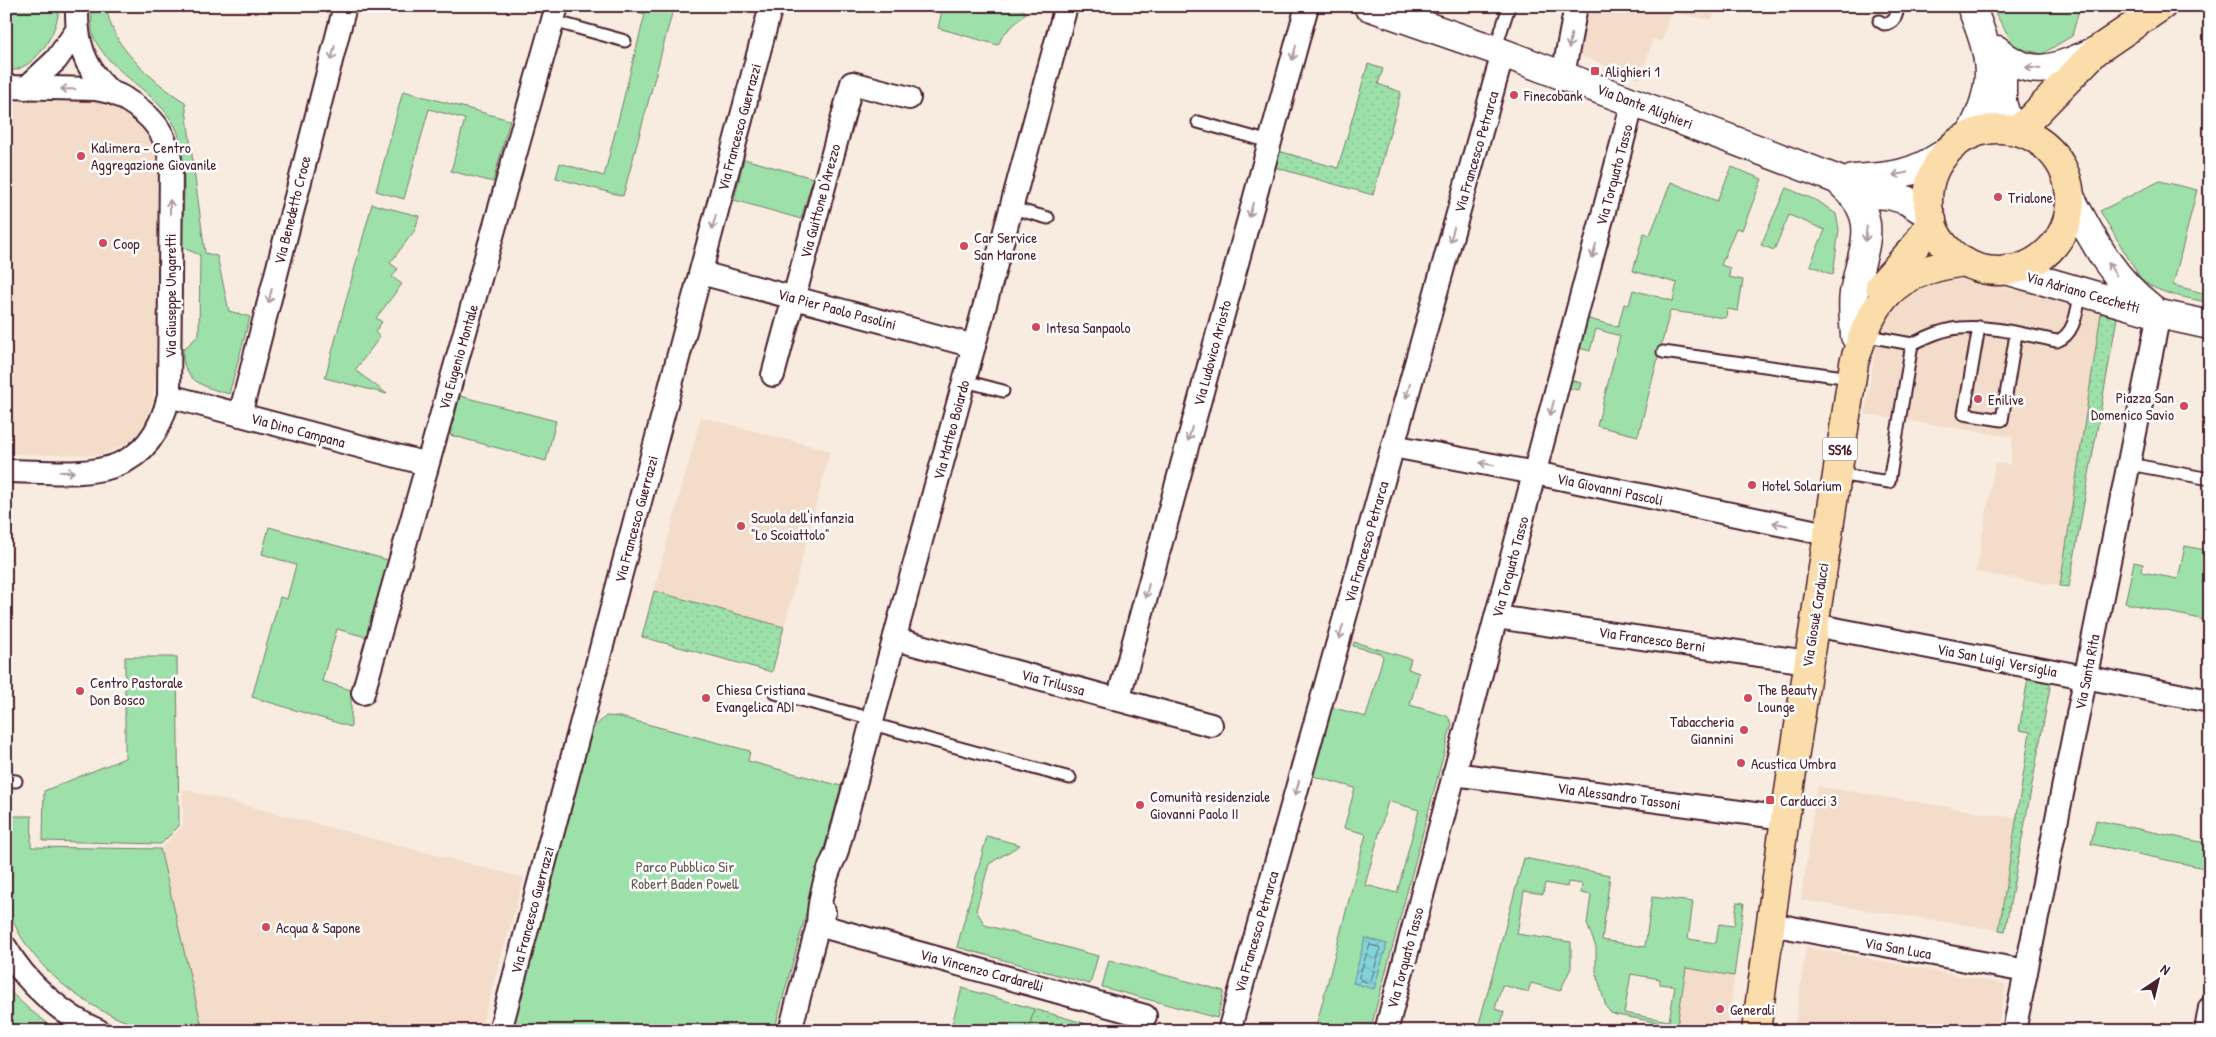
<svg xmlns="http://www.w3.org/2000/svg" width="2216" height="1037" font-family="'Patrick Hand',sans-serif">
<defs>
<pattern id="grass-dots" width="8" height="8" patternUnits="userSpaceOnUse" patternTransform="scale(1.25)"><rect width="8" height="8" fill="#9de0aa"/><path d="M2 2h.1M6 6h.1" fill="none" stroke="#89c092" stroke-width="1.8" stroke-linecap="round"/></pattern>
<pattern id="water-waves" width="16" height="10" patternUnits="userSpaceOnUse" patternTransform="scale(1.25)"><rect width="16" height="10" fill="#83d5db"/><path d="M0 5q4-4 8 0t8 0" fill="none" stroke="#73b6bc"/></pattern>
</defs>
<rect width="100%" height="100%" fill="#f8ebe0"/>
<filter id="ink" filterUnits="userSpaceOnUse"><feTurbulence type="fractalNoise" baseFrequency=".02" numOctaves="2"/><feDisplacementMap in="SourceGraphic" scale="10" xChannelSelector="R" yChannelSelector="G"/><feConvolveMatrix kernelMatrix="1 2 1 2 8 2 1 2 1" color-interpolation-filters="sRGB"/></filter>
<g filter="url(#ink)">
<g fill="#f3ddca">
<path d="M1588,6H1717L1712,20L1670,12L1662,42L1653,39L1640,79L1579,55Z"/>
<path d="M6,96L95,97L119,108L143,123L153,140L160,157L156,373L153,399L146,424L130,443L101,455L6,454Z"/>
<path d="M1946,277L2037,294L2101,313L2060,586L1976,572L1995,463L2010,465L2013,437L1865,414L1878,330L1886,313L1916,286Z"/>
<path d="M701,417L830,451L784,627L654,591Z"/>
<path d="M1817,786L2017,818L1999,930L1801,900Z"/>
<path d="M183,789L524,878L480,1031H203L160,849L183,826Z"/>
<path d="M1806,947L2006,984L1997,1031H1794Z"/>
<path d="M1686,968L1734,976L1728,1031H1705L1677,1026Z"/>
</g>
<g fill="url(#grass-dots)" stroke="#74806a">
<path d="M1368,64L1383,69L1378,84L1401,92L1373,195L1270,166L1275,150L1338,168Z"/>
<path d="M2101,313L2117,318L2069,587L2060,586Z"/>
<path d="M654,591L784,627L772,672L642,637Z"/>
<path d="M2028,678L2051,682L2005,931L1999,930L2030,732L2019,730Z"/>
<path d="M1034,1009L1112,1031H1028Z"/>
</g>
<g fill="#9de0aa" stroke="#74806a" fill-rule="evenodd">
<path d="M6,6H59C59,31 35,72 6,71Z"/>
<path d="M92,6H106C108,17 111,27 116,36C127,58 164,90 185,102L205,253L217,256L229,311L250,317L229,394C204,387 181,381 183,350L199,335L200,255L181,247C183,216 189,154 175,126C156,91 113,75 95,40C90,30 92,17 92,6Z"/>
<path d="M618,6H674L623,196L556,178L560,163L604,176L645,14Z"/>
<path d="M943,6H1020L1026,13L1003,35L998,45L938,28Z"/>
<path d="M1991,6H2016L2026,10L2027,6H2080L2072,36L2042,54L2015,47Z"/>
<path d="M403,91L510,120L493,182L451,171L465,119L429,109L404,199L376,191Z"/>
<path d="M744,159L813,178L801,219L734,200Z"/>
<path d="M1732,167L1762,179L1742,230L1736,228L1721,265L1730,268L1729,277L1743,280L1738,311L1727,309L1726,318L1670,311L1638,436L1597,426L1620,336L1596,329L1590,351L1579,348L1571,380L1581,383L1579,390L1564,387L1582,317L1618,327L1624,304L1629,305L1633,290L1673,301L1677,283L1633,271L1644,233L1650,235L1671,182L1717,201Z"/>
<path d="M2160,181L2197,190L2173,285L2210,295V303C2187,297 2155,295 2139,276L2100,211Z"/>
<path d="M1786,188L1818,201L1836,214L1839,229L1833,275L1810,265L1825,230L1789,215L1774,250L1761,245Z"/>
<path d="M372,204L419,216L415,230L390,263L398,269L392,277L402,284L376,318L382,322L375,332L380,337L355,370L387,394L325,378Z"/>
<path d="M460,396L556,421L546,461L450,435Z"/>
<path d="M269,527L388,560L366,637L337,629L322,681L351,690V727L252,697L280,597L287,599L296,565L262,554Z"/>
<path d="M2185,546L2210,551V621L2125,603L2134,562L2143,564L2142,572L2178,579Z"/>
<path d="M1354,642L1411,659L1408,669L1419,673L1410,705L1447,716L1452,723L1370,1031H1315L1366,834L1344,828L1355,788L1313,776L1332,707L1366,717L1383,657L1380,653L1353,646ZM1388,801L1419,810L1397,893L1365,885Z"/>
<path d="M125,657H177L179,826L161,844L43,841L44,791L125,758Z"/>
<path d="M606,716L620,717L750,751L748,761L841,786L774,1031H512L593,728Z"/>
<path d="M15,816H32L31,847L160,849L203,1031C188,1031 172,1033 157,1030C96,1020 23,965 7,904C5,897 6,888 6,881C6,860 6,840 6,820Z"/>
<path d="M2096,820L2210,844L2209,869L2091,844Z"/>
<path d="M987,836L1020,845L989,864L976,910L985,925L1098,956L1090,984L957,947Z"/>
<path d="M1524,858L1610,875L1602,940L1645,947L1652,897L1693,902L1688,939L1716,943L1719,924L1734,926L1737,902L1744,903L1734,976L1686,968L1677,1026L1617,1015L1611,1013L1606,1007L1596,972V947L1587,924L1591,895L1581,893L1582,884L1568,882L1567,887L1545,883L1543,894L1524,891L1517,934L1571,942V968L1560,991L1531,983L1528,992L1502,985L1495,1009L1504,1012L1499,1031H1477ZM1631,974L1660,979V984L1675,986L1669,1021L1624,1013Z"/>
<path d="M1109,960L1224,991L1217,1018L1102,987Z"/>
<path d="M6,988L30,1010L58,1031H6Z"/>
<path d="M962,988L1034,1009L1028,1031H950Z"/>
</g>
<path fill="url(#water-waves)" stroke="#6c8c95" d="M1365,938L1387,944L1374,989L1353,983Z"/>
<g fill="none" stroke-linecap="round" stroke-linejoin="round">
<path stroke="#616871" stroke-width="1" d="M1370,945L1379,947L1380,949L1371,981L1369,983L1361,980L1359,978Z"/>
<g stroke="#4a1f2b" stroke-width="15">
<g id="lane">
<path d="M553,21L625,41"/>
<path d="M1879,21L1884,24C1894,24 1898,15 1897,6"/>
<path d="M1495,50L1509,6"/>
<path d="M1198,122L1270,142"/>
<path d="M1012,208L1048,218"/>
<path d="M1979,327L1964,414L2002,420L2016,334"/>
<path d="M1862,335L1912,344"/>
<path d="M1663,352L1851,378"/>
<path d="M965,381L1003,391"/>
<path d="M2129,464L2210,479"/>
<path d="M1837,474L1889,482L1912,344C1927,337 1943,329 1960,328C1992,325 2026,335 2057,341C2076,334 2077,308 2081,291"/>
<path d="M775,693L873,719"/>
<path d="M872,724L1070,778"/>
<path d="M6,780L16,781"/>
</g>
</g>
<g stroke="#4a1f2b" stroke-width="26">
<g id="street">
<path d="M1563,75L1576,6"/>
<path d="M6,87L96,89L110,92"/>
<path d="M26,88L56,60L76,32"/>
<path d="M701,273L974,346"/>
<path d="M773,375L852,83L909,98"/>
<path d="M169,396L427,464"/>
<path d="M240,415L345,6"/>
<path d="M1393,446L1535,473L1827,534"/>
<path d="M6,471C81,472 147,487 169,396L171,166C167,133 153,116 125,99C120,95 113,94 108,90C83,66 76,40 77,6"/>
<path d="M1496,617L1808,662"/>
<path d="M1814,625L2210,701"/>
<path d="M895,639L1211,725"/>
<path d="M363,693L557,6"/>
<path d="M1118,700L1307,6"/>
<path d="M1454,774L1785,818"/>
<path d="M1770,924L2026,971"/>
<path d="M818,925C819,899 824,878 836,854L1066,6"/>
<path d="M818,925L1145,1016"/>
<path d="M6,948C25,982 63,1016 99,1031"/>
<path d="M500,1031L771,6"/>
<path d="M790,1031L818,925L824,912"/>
<path d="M1229,1031L1503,53"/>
<path d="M1386,1031L1633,102"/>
<path d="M2014,1031L2159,314"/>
<path d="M2206,1031L2210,1008"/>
</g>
</g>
<g stroke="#4a1f2b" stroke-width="31">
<g id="secondary">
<path d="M1368,6L1495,50L1836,179L1870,194L1889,195L1906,200L1930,215"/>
<path d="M1997,50C2032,82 2058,67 2096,51"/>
<path d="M2002,70V102L2010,130"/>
<path d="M1970,135C1998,84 1992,58 1971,6"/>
<path d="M1853,179C1891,177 1912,175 1944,154"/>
<path d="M1841,183C1883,221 1862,246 1854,293C1852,307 1854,322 1855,336"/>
<path d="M2070,197C2094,241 2110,276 2150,307"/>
<path d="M2006,270L2159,314L2210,325"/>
</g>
</g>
<g stroke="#4a1f2b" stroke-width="31">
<g id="primary">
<circle cx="1999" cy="200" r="71"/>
<path d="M2016,131L2031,118L2096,51L2162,6"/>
<path d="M1880,286L1917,244L1932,220"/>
<path d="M1756,1031L1785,818L1854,363C1873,297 1895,271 1965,262"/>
</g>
</g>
<use href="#lane" stroke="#fff" stroke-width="11"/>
<use href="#street" stroke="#fff" stroke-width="22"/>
<use href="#secondary" stroke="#fff" stroke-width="28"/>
<use href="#primary" stroke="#fbddab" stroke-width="28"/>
</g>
<defs><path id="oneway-shaft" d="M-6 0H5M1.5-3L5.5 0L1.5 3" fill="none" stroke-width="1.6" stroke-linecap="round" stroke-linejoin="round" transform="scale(1.25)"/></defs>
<g stroke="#ae9aa0">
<use href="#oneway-shaft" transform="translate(1570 41) rotate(101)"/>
<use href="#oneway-shaft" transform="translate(333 53) rotate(104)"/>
<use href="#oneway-shaft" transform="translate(1294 53) rotate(105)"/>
<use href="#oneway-shaft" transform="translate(2033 68) rotate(-173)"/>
<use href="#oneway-shaft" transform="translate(68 89) rotate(-179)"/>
<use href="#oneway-shaft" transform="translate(1900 174) rotate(168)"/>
<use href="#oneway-shaft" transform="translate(170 207) rotate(-90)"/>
<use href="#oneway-shaft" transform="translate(1251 210) rotate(105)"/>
<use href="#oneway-shaft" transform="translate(714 222) rotate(105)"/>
<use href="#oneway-shaft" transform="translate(1866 234) rotate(96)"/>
<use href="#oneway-shaft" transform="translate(1452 235) rotate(106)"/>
<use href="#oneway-shaft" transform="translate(1594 251) rotate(105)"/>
<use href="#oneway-shaft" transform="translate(2112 269) rotate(-123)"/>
<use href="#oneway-shaft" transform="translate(270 296) rotate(104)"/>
<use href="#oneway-shaft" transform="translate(1408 391) rotate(106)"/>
<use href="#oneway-shaft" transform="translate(1552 408) rotate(105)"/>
<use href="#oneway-shaft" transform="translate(1190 434) rotate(105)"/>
<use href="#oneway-shaft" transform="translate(1487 464) rotate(-170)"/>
<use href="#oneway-shaft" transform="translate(67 472) rotate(1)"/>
<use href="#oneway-shaft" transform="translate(1780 524) rotate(-168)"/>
<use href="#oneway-shaft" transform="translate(1147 591) rotate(105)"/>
<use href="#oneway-shaft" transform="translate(1341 632) rotate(106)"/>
<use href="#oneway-shaft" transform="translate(1297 788) rotate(106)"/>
</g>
</g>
<g fill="#d1495b" stroke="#fff" stroke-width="2">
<rect x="1590" y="66" width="10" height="10" rx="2.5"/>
<circle cx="1514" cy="95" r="5"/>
<circle cx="81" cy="156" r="5"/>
<circle cx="1998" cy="197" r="5"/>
<circle cx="103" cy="243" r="5"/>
<circle cx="964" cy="246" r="5"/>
<circle cx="1036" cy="327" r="5"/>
<circle cx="1978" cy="399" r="5"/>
<circle cx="2184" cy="406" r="5"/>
<circle cx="1752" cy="485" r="5"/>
<circle cx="741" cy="526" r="5"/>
<circle cx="80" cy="691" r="5"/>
<circle cx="706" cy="698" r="5"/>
<circle cx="1748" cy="698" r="5"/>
<circle cx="1744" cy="730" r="5"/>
<circle cx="1741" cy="763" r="5"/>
<rect x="1765" y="795" width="10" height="10" rx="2.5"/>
<circle cx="1140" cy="805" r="5"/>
<circle cx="266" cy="927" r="5"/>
<circle cx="1720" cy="1009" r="5"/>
</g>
<g text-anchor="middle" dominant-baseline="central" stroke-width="5" stroke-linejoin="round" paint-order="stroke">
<rect fill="#fff" stroke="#80626b" stroke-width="1" x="1822.5" y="437.5" width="35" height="23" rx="4"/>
<g font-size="14" font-weight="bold" fill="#4a1f2b">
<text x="1840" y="449">SS16</text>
</g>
<g font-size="15" fill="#4a1f2b" stroke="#fff" text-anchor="start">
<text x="1605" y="71">Alighieri 1</text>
<text x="1524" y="95">Finecobank</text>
<text x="91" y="147">Kalimera - Centro<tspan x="91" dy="17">Aggregazione Giovanile</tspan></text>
<text x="2008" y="197">Trialone</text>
<text x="974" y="237">Car Service<tspan x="974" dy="17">San Marone</tspan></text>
<text x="113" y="243">Coop</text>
<text x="1046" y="327">Intesa Sanpaolo</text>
<text x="2174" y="397" text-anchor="end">Piazza San<tspan x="2174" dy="17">Domenico Savio</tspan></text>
<text x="1988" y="399">Enilive</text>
<text x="1762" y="485">Hotel Solarium</text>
<text x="751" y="517">Scuola dell'infanzia<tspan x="751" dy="17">"Lo Scoiattolo"</tspan></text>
<text x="90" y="682">Centro Pastorale<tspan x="90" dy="17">Don Bosco</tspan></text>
<text x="716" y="689">Chiesa Cristiana<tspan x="716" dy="17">Evangelica ADI</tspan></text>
<text x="1758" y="689">The Beauty<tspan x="1758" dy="17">Lounge</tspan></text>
<text x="1734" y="721" text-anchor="end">Tabaccheria<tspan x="1734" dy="17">Giannini</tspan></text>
<text x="1751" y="763">Acustica Umbra</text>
<text x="1150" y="796">Comunità residenziale<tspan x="1150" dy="17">Giovanni Paolo II</tspan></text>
<text x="1780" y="800">Carducci 3</text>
<text x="276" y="927">Acqua &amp; Sapone</text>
<text x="1730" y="1009">Generali</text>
</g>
<g font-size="15" fill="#4a1f2b" stroke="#fff">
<text transform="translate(1645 106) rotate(21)">Via Dante Alighieri</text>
<text transform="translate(739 127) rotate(-75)">Via Francesco Guerrazzi</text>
<text transform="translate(1476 152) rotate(-74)">Via Francesco Petrarca</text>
<text transform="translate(1614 175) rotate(-75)">Via Torquato Tasso</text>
<text transform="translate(820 201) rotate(-75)">Via Guittone D'Arezzo</text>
<text transform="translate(292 210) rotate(-76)">Via Benedetto Croce</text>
<text transform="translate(2083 292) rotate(16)">Via Adriano Cecchetti</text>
<text transform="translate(170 296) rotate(-90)">Via Giuseppe Ungaretti</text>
<text transform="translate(837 309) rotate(15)">Via Pier Paolo Pasolini</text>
<text transform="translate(1212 353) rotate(-75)">Via Ludovico Ariosto</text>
<text transform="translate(458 357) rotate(-74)">Via Eugenio Montale</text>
<text transform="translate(298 430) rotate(15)">Via Dino Campana</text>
<text transform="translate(951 430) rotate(-75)">Via Matteo Boiardo</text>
<text transform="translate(1610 489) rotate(12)">Via Giovanni Pascoli</text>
<text transform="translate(636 519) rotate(-75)">Via Francesco Guerrazzi</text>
<text transform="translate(1366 542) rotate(-74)">Via Francesco Petrarca</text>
<text transform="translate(1510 567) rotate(-75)">Via Torquato Tasso</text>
<text transform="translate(1815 615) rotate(-81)">Via Giosuè Carducci</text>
<text transform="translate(1652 639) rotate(8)">Via Francesco Berni</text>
<text transform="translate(1997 660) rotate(11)">Via San Luigi Versiglia</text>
<text transform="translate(2087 672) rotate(-79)">Via Santa Rita</text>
<text transform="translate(1053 682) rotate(15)">Via Trilussa</text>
<text transform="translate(1619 796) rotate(8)">Via Alessandro Tassoni</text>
<text transform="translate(532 910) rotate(-75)">Via Francesco Guerrazzi</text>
<text transform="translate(1256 932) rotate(-74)">Via Francesco Petrarca</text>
<text transform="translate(1898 948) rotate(10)">Via San Luca</text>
<text transform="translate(1405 958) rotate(-75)">Via Torquato Tasso</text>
<text transform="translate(982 970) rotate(15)">Via Vincenzo Cardarelli</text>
</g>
<g font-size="15" fill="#635951" stroke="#fff">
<text x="685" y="866">Parco Pubblico Sir<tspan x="685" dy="17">Robert Baden Powell</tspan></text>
</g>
</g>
<rect width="2216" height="1037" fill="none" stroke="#fff" stroke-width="25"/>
<rect x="12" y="12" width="2191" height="1012" fill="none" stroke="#4a1f2b" stroke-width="2" filter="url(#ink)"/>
<g transform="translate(2158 980) rotate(35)" stroke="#ffffff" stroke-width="4" paint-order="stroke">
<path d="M0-4L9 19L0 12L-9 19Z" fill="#4a1f2b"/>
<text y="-8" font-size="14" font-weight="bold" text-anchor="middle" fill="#4a1f2b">N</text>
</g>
</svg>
